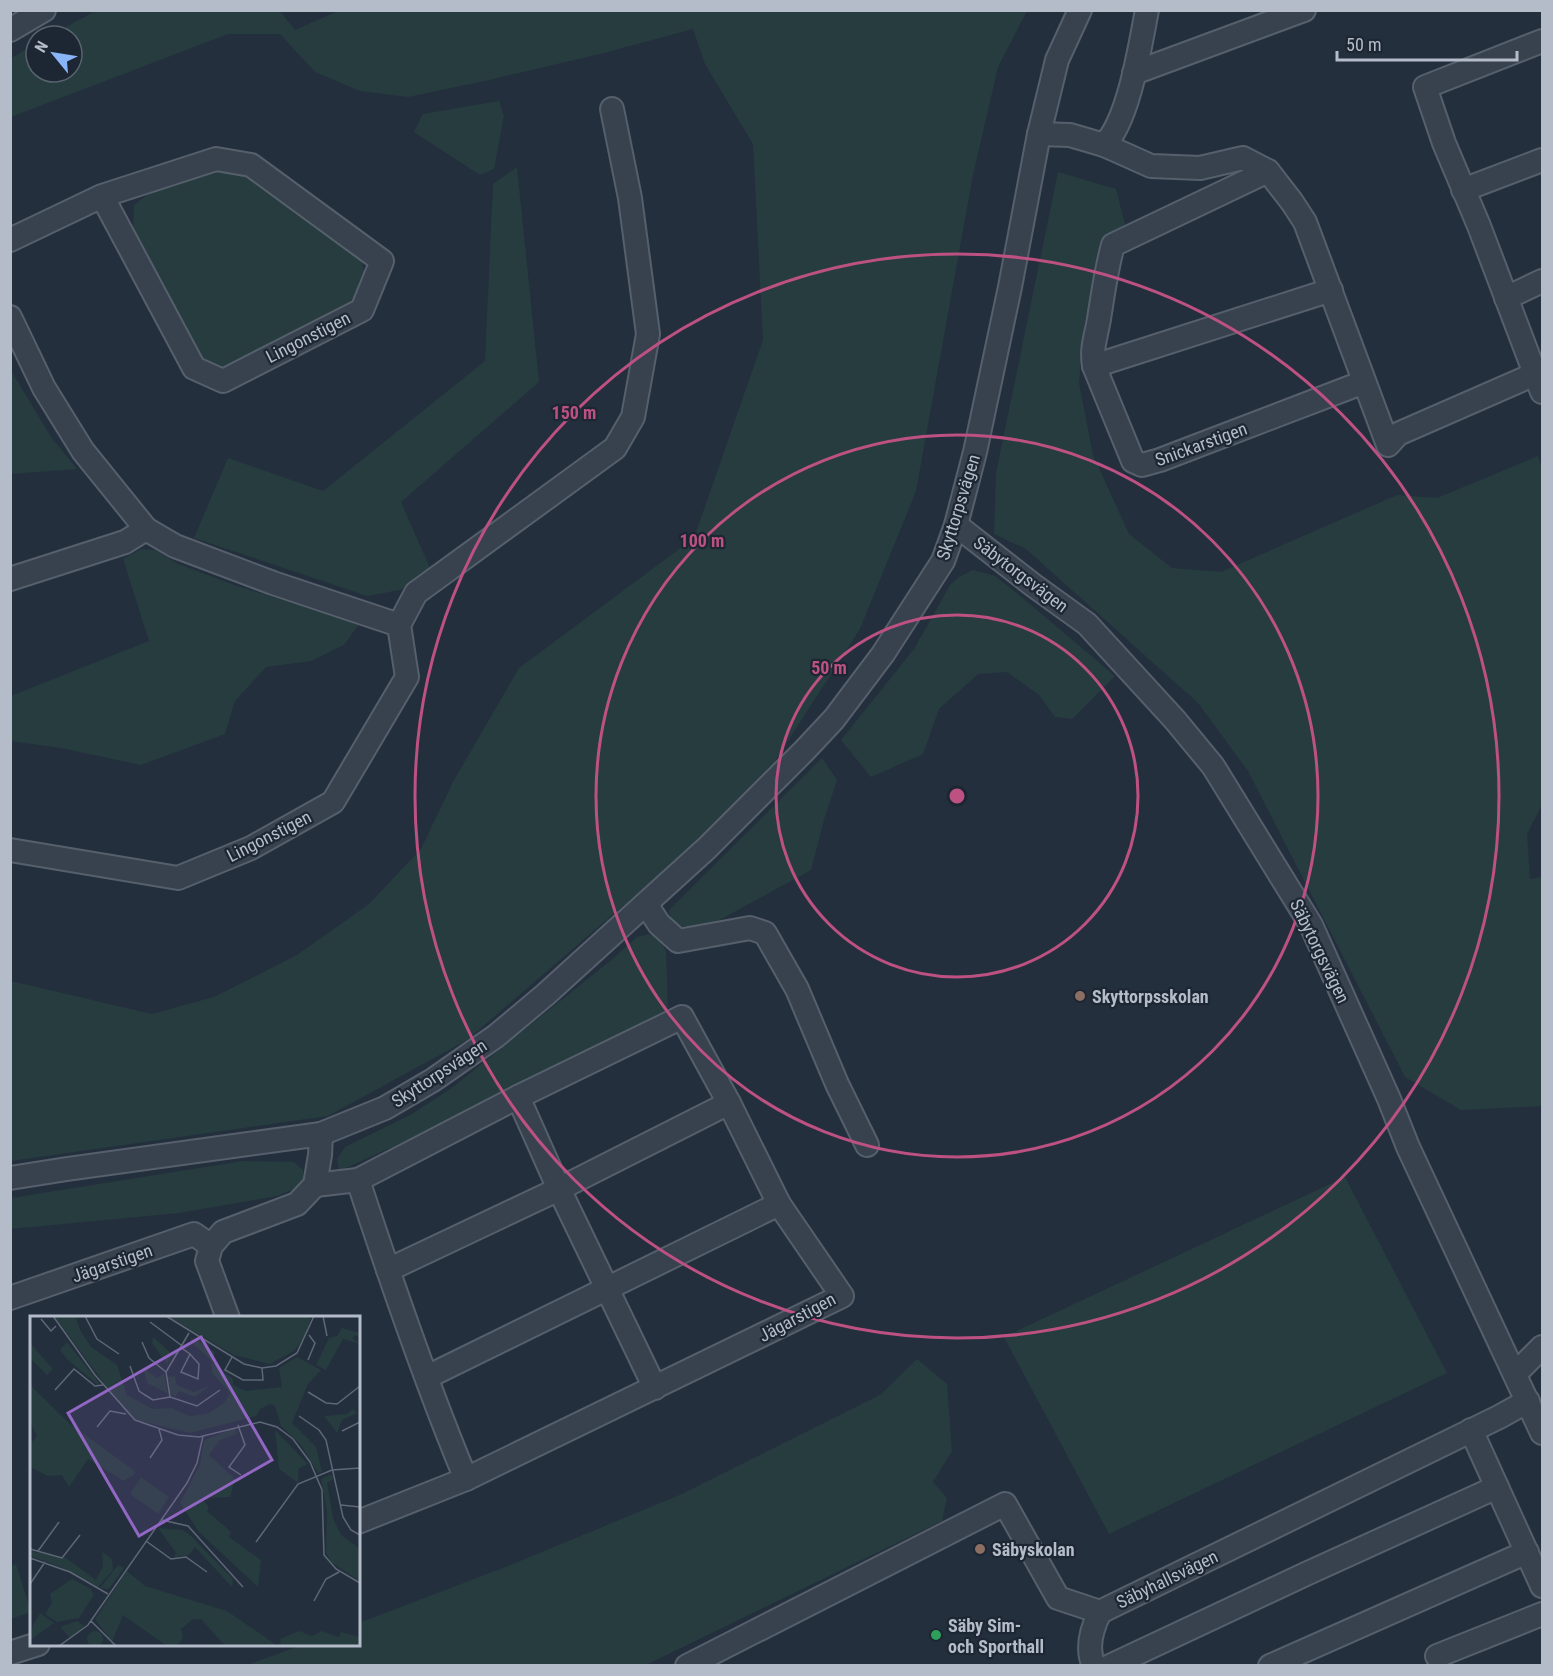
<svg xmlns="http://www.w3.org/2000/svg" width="1553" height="1676" font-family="'Roboto Condensed',sans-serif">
<rect width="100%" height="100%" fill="#242f3e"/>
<g fill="#263c3f">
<path d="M338,11H1027L998,67L973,175L916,491L860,629L775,761L690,848L467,1040L328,1116L11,1161V981L152,1014L214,997L297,955L369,904L421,849L453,782L519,668L694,538L763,340L753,144L705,64L693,29L604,53L485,81L408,97L360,91L315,72L280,34H228L11,117V58L36,44V72H72V36H50L95,11H280L295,30Z"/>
<path d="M499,101L504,116L494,169L480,175L414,132L423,114Z"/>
<path d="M221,167L243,175L353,248C371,273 366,283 347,306L233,367L214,370L195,352L133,232L134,205L151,192Z"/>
<path d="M517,167L539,382L401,502L431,570L400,590L367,596L194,538L228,458L323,491L485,361L493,184Z"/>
<path d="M1058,172L1116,189L1130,244L1105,273L1084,325L1079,383L1093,455L1129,534L1172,568L1221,572L1397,495L1437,498L1538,456L1542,467V805L1527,834L1530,879L1542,877V1106L1461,1110L1405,1077L1248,771L1198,703L1026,549L994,534L996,473Z"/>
<path d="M10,369L51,437L77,469L11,474Z"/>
<path d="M141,549L156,550L176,563L234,585L359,624L344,645L311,661L266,667L235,701L225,734L141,765L61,748L11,741V696L149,641L123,559Z"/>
<path d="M973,570L995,576L1018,594L1115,676L1072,719L1055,717L1039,695L1007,672L978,674L939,709L923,754L871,777L841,740L914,649L950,585L959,577Z"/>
<path d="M822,758L837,780L824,820L811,870L705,928L672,925L669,910Z"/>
<path d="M649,934L658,940L666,950L668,1009L450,1121L339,1171L337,1159L345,1147L412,1114L453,1087L610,961L637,937Z"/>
<path d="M243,1161L294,1162L303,1170L304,1185L277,1196L179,1213L11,1229V1198Z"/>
<path d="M1345,1177L1447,1373L1109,1534L1004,1337Z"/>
<path d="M917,1359L947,1384L952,1451L933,1482L947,1498L942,1521L646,1665H247L302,1645L358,1644L359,1623L508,1566L682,1494L880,1395Z"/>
<path d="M16,1564L31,1612L11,1619V1566Z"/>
</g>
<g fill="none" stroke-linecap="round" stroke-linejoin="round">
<g stroke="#565f6c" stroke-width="26">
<g id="minor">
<path d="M10,30L44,10"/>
<path d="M1542,41L1425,87L1444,143L1479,226L1542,392"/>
<path d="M1134,73L1304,10"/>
<path d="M1039,134L1070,135L1104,145L1151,166L1200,168L1243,158L1268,171L1292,202L1305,222L1388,445L1398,434L1535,374"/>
<path d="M1104,145C1129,120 1140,46 1147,10"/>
<path d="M1268,171L1113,245C1106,270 1103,294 1099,319C1096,337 1091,348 1094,366L1133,461L1142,465L1160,460L1364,382"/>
<path d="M1463,190L1542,160"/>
<path d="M10,240L102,196L216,159L251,165L382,261L362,310L223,381L194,368L102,196"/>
<path d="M1506,298L1542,281"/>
<path d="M10,317L44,388L83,451L146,529L175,546L273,583L399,625L416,593L615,448L633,417L648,334L630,198L612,109"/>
<path d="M1094,366L1331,290"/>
<path d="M956,525L1033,585L1087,624L1175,720L1213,766L1311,925L1389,1099L1408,1147L1542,1433"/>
<path d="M10,579L125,542L146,529"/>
<path d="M10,850L178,878L251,848L333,802L407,677L399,625"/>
<path d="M646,904L659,924L678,941L750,928L765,933L797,989L837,1084L867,1145"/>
<path d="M10,1178L67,1169L321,1134L385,1108L433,1080L496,1036L545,995L707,848L804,751L834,719L883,654L943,561L956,525L975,452L1010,287L1039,134L1057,60L1080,10"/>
<path d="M315,1185L358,1180"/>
<path d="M388,1270L559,1189L729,1103"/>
<path d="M10,1298L194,1234L211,1246"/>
<path d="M228,1318L207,1261L211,1246L223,1232L297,1204L315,1185L320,1155L321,1134"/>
<path d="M1515,1374L1542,1347"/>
<path d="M427,1377L779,1204"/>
<path d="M1471,1430L1542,1586"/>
<path d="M466,1479C425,1381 391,1281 358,1180L518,1097"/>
<path d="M358,1522L466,1479L842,1296L779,1204L729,1103L682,1017L518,1097L559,1189L655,1388"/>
<path d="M10,1653L38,1644"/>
<path d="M1437,1656L1542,1614"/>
<path d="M687,1666L1005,1504L1058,1598L1100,1612L1499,1417L1528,1401"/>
<path d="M1094,1666C1086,1649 1092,1628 1100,1612"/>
<path d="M1110,1666L1308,1573L1497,1487"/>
<path d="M1270,1666L1527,1552"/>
</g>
</g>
<use href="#minor" stroke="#38414e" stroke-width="22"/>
</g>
<g fill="none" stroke="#bd5182" stroke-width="3">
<circle cx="957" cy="796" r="181"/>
<circle cx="957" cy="796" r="361"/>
<circle cx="957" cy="796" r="542"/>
</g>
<g fill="#8d6e63" stroke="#1d2633" stroke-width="2">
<circle cx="1080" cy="996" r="6"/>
<circle cx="980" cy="1549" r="6"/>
</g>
<circle fill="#2e9e5b" stroke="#1d2633" stroke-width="2" cx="936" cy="1635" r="6"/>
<g text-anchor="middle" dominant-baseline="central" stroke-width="4.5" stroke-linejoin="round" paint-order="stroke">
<g font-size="18" fill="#b4bcc9" stroke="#1d2633">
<text transform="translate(308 337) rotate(-27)">Lingonstigen</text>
<text transform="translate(1201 444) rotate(-20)">Snickarstigen</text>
<text transform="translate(958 507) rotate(-73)">Skyttorpsvägen</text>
<text transform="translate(1021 574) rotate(37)">Säbytorgsvägen</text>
<text transform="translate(269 836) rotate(-27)">Lingonstigen</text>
<text transform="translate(1320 951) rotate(64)">Säbytorgsvägen</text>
<text transform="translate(439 1073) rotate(-33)">Skyttorpsvägen</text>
<text transform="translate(112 1263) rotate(-19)">Jägarstigen</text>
<text transform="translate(797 1317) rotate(-28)">Jägarstigen</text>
<text transform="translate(1167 1579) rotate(-26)">Säbyhallsvägen</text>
</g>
<g font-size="18" font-weight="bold" fill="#b4bcc9" stroke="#1d2633" text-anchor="start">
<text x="1092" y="996">Skyttorpsskolan</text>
<text x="992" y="1549">Säbyskolan</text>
<text x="948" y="1625">Säby Sim-<tspan x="948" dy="21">och Sporthall</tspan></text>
</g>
</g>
<g transform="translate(30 1316)">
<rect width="330" height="330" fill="#242f3e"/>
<path d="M24,0H51L46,2L50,14L61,31L87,49L97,79L123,93L142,92L160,100L179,97L194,87L200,77L182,57L181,44L161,26V21L185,36L182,46L203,63V69L216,75L252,71L249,52L267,41L291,54L278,68L262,107L286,131L292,156L288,157L271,129L251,110L245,90L240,88L230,93L226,100L160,117L110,105L97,98ZM138,0H281L275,21L264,35L240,48L204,39ZM312,12L330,17V22L326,19L322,22L330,28L313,23L296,54L286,49L299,22L307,20ZM123,21L142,38L137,48L122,27ZM37,26L69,67L68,69L37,43L30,34ZM0,27L23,53L17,59L0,42ZM113,51L127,62L134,57L138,78L117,67ZM145,60L147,69L164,76L181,69L165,81L149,75L145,81L140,77L137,61ZM0,69L40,108L105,155L104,159L93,165L58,143L39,171L32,159L18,160L0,151V128L7,120L0,107ZM323,93L327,97L312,104L307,117L294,100L317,98ZM205,112L207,118L190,124L179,139L205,163L200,181L171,182L179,191L177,195L201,216L199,221L231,244L228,271L169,216L150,187L170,148L174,124ZM245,114L278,148L269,152L268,167L249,153ZM301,158L304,163L297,167L303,202L311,219L330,233V265L301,246L296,236L297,196L291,163ZM111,161L139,181L128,198L100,178ZM128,212L153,214L161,220L203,263L202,271L165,231L159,239L144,241L146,237ZM0,235L36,242L66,264L73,250L72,236L82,243L83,254L68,271L31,251L0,240ZM88,249L94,252L79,273L70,272ZM97,255L115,270L197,295L248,330H195L171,303H163L151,313L153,322L147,330H137L93,299L82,326L65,303ZM42,263L61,273L64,279L49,302L27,306L15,298L22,287L20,278ZM10,297L24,307L0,324L3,309ZM47,305L54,310L40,322L30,311ZM269,315L282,320L292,315L309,321L311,316L330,321V330H251L250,323ZM57 323a8 8 0 1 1 16 0a8 8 0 1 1-16 0Z" fill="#263c3f"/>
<path fill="none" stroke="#5e6776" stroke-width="1.5" d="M23,0L65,59L105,104L148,119L169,121L230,106L247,111L263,123L280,146L292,174L294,239L306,253L330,267M55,0L67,23L89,38M136,0L214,48L232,52L246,50L267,37L284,0M293,0L297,20M11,3L21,15L26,10M120,6L151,29M159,17L136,56L140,81L167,90L190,74M112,26L119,42L136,56M150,31L160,38L151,56L168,63L169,48L160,38M202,41L195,54L213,64H233L232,52M278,44L285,27L279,19M100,50L109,75L115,79L123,84L140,81M25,74L44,53L65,70L73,69M278,76L296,87L307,88L330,70M269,100L289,114L296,124L313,201L321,214L330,219M208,109L215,129L199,151L211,159M67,111L80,95L96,98M312,115L330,106M120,142L132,124L129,113M311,189L330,191M132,204L158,210L213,271M116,225L141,243L156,241L177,256M226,226L268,168L302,154L330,152M0,233L32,242L50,219M8,235L29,206M0,242L40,256L78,278M0,268L15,246M284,285L296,263L309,256M61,305L86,330M29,330L58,309L157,167L167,147L173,120"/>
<path fill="#9266c3" fill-opacity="0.15" stroke="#9266c3" stroke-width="3" d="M171,21L242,144L109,220L38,97Z"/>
<rect width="330" height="330" fill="none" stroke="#b4bcc9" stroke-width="3"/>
</g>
<circle cx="957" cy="796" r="9" fill="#bd5182" stroke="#1d2633" stroke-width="3"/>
<g font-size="18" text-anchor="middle" font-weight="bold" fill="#bd5182" stroke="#1d2633" stroke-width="4.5" stroke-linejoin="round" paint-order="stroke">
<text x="574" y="419">150 m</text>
<text x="702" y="547">100 m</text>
<text x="829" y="674">50 m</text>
</g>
<rect width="1553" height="1676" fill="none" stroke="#b4bcc9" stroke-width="24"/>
<g transform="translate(54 54) rotate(300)"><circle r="28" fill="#1d2633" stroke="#59626f" stroke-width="1.5"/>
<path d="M0-4.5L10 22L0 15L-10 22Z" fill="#8ab4f8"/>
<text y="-9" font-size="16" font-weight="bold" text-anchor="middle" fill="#b4bcc9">N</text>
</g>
<path d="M1337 51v9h180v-9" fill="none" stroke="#b4bcc9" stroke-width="3"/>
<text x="1346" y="51" font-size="18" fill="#b4bcc9" stroke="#1d2633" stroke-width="4.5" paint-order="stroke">50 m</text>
</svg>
